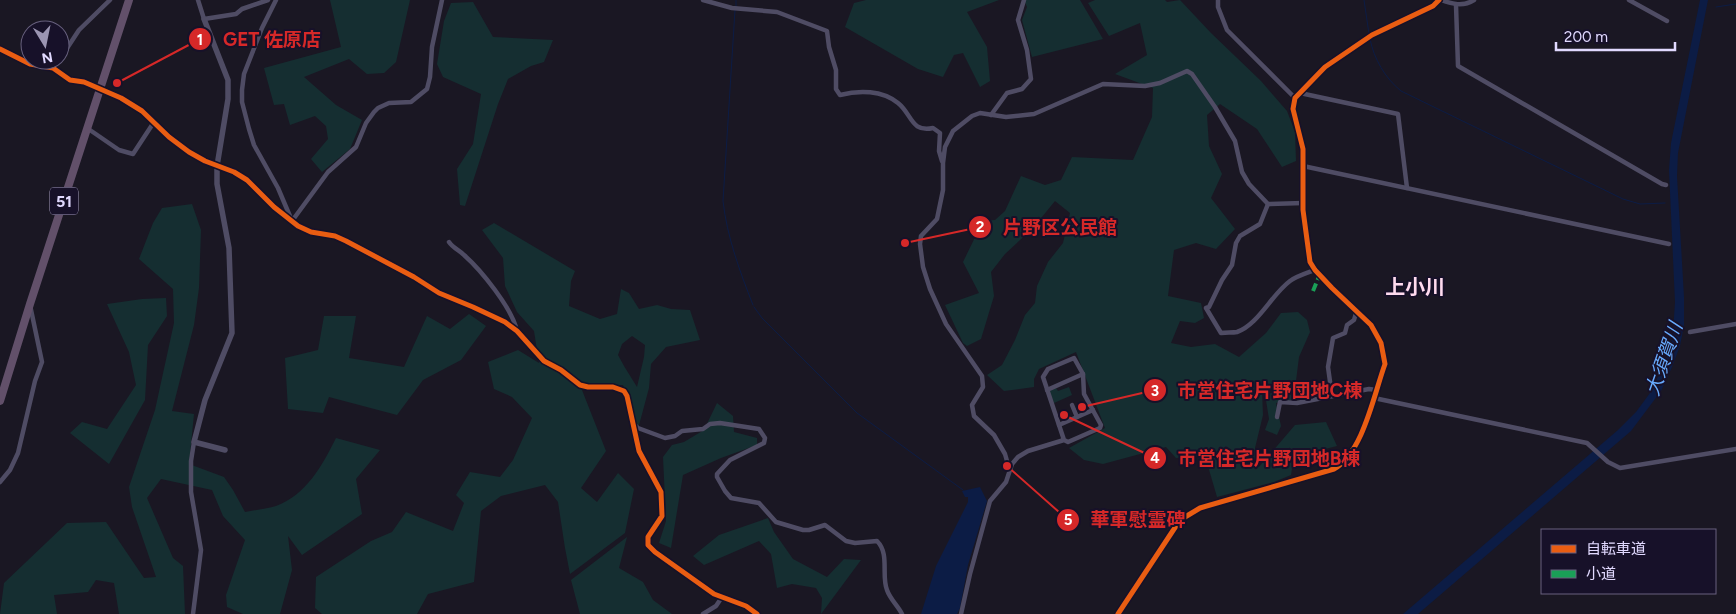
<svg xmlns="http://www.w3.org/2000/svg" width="1736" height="614" font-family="Figtree,'Noto Sans JP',sans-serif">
<rect width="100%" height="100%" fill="#1a1723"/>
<g fill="#152e31" fill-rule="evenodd">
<path d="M330,0H410L396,62L384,73L367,74L349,59L304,77L336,105L362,120L350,149L322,172L311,159L328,139L326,126L315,116L290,125L284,104L274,105L264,68L341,47Z"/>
<path d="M866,0H999L967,12L987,47L990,81L980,87L963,53L954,55L943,77L918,69L845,27L854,3Z"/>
<path d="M1024,0H1080L1103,39L1032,57L1022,20L1027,7Z"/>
<path d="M1095,0H1165L1167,2L1180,0L1211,33L1261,81L1287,111L1295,132L1296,161L1282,167L1257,129L1220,104L1207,115L1209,146L1222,174L1211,198L1235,229L1216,249L1196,243L1174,250L1168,296L1201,303L1204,318L1195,323L1180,321L1171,343L1191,347L1215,344L1239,357L1266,333L1281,313L1298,312L1307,320L1310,332L1299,357L1296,381L1262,391L1263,415L1255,448L1259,467L1295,425L1326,422L1337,446L1294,457L1291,475L1274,482L1217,497L1205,456L1176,458L1166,447L1103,464L1084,460L1069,448L1105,428L1076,352L1039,369L1034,379V387L1004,391L987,375L1002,365L1015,340L1025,315L1035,303L1037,286L1048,262L1063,243L1070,213L1055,201L1033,228L1005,254L991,272L994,296L981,339L967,346L963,343L945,305L979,293L963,262L983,221L995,220L1005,211L1021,176L1045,185L1061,180L1072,157L1133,160L1152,117L1153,88L1115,74L1147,55L1140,23L1109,36L1088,3Z"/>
<path d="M473,2L493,37L553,40L544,62L531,66L508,79L498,104L465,206L460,205L457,169L473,144L481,94L443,77L437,64L444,21L451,3Z"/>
<path d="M192,204L201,230L199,288L194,325L172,411L194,414L189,464L224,477L233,490L245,512C255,510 266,509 276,506C306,495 322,466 336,438L380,450L356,479L362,514L302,555L288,536L292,570L280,614H243L227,607L226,595L245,540L223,516L212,490L161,479L147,498L173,558L183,566L185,614H119L114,583L96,580L88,592L54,595L57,614H0L4,583L67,523L106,522L144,578L156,577L132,507L129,487L155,410L174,323L173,289L139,259L153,223L162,208Z"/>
<path d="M494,223L575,271L571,281L569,306L600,319L617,314L621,289L629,293L639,309L657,305L671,309L690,310L700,340L666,347L651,364L649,388L638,429L623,385H580L606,451L581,488L597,502L618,473L634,489L625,533L570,574L565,548L558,502L545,485L501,496L481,511L474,582L428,594L417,614H322L315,608L316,577L371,541L392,532L406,512L453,531L464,503L456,495L470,472L500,477L513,460L532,418L512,397L494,389L488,362L518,350L539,363L534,331L517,312L505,286L503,258L482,230ZM632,336L645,345L644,357L637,387L624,366L618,355L622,344Z"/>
<path d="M166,298L167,316L148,345L145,400L109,464L70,433L82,422L107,429L136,385L129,352L107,304L142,299Z"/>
<path d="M469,314L486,326L461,360L423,380L397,415L329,397L323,413L288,409L285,358L318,350L324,316H356L349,358L404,367L427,316L450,329Z"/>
<path d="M1069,387L1072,395L1054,403L1049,391L1056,388L1058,391Z"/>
<path d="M1296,389L1297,399L1276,403L1281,426L1277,435L1265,430L1269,419L1265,394Z"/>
<path d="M717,403L733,416L734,432L757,438V445L721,458L683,475L671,548L659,543L666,521L663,457L672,445L684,442L704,430Z"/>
<path d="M768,518L774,532L793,559L827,577L844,559L861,560L821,614L822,598L816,588L792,584L777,588L771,554L759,541L704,565L693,556L719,535Z"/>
<path d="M627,537L619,568L643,582L653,600L672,614H580L571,580Z"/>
</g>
<g fill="#0c1c45">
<path d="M1700,0H1708L1678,153L1677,176L1684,297V325L1680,346L1672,367L1661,391L1631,431L1418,614H1403L1618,430L1636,412L1650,393L1661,371L1670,348L1673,333L1675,302L1669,170L1671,143Z"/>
<path d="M980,487L987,501L968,565L960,608L957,614H921L936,566L968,502V497H965L962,491Z"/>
</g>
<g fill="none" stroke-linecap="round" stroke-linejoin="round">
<g stroke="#0c1c45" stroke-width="1">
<path d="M1364,0L1369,34"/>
<path d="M736,7V0"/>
<path d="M1716,7L1736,4"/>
<path d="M735,10L723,201C727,237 740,272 753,305"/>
<path d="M1370,39C1374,59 1385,78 1401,91L1623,199L1640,204L1665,203"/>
<path d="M754,307L762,318L857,413L963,490"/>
</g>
<g stroke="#4f4c64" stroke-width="4.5">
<path d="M198,0L204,19L236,14L242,9L268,0"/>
<path d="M276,0L262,28L244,74L242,90V102L249,129L254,145L278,188L292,221L298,226L311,232L335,236L346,241L414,277L439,293L473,307L505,322L517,331L544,361L561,370L580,385L588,387H613L624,391L627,396L639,451L661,492L662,516L648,537V545L655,552L714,594L746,606L757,614"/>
<path d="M703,0L732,8L777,12L827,31L829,47L836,70V89L840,95C859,90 882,90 898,103C912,114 911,133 933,128L940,133L939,151L942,161"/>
<path d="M1218,0V7L1227,30L1295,98"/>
<path d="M1441,0C1452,4 1463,7 1474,0"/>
<path d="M1629,0L1667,21"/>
<path d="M1456,5L1458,66L1662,184L1666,185"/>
<path d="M0,49L30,64L53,68L70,80L84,82L99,89"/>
<path d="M60,59L79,30L110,0"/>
<path d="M1300,93L1398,114L1407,188"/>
<path d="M991,115L1007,93L1022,89L1031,79L1027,50L1018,20L1024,0"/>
<path d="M87,128L119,150L133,154L154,122"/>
<path d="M1303,166L1669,244"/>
<path d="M1268,204L1260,224L1240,236L1236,243L1232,265L1222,280L1209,307L1206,308L1221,333C1226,332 1232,333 1237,332C1258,325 1272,294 1290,281C1297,276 1307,273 1315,270"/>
<path d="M292,221L328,172L356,147L366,123L374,112L378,108L389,103L411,102L427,89L430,77L432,47L442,0"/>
<path d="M449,242C453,248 459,250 464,255C481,270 512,308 517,331"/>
<path d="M1690,332L1736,324"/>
<path d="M1047,390L1083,374"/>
<path d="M1332,396L1328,367L1333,338L1345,333L1347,325L1354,320L1356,313"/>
<path d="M1374,398L1587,443L1608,462L1620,468L1736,449"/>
<path d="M1072,405L1077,417"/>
<path d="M1277,417L1280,402L1297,403L1369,389L1376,390"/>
<path d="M632,422L638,428L665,438L675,436L682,431L703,429L710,424L720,423L759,429L765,438L764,443L730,460L717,474V477L725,491L731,498L759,503L776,522L803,530H809L825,525L846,541L855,543L877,541C890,554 881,575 887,590C890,599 898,606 902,614"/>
<path d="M1059,425L1093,410"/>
<path d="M1009,468L1005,454L994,435L974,416L972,405L983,387L982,376L946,324L930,289L923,267L920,244L921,236L937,219L943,190V163L945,147L953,131L972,116L980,113L1006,117L1034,114L1103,84L1145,86L1160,83L1187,71L1192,74L1215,107L1235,141L1242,172L1249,184L1268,204L1303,203"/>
<path d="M0,482L10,470L18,453L35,381L42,362L30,305"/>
<path d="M193,614L201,550L191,492V461L194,442"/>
<path d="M703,614L716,606L722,597"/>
<path d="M961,614L970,574L990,501L1006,482L1012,464L1018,457L1028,451L1064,440L1043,377L1048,369L1074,358L1083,374L1084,394L1101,425L1100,428L1068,442L1064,440"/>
<path d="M1118,614L1176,526L1185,517L1200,508L1334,469C1363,453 1374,394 1385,364L1381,343L1371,325L1332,288L1315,270L1310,262L1303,210V149L1293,109L1295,98L1325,67L1372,35L1433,6L1439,0"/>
</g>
<g stroke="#4f4c64" stroke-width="5.5">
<path d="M204,19L228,80V99L217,166V184L229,248L232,333L205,400L194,442L225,450"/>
<path d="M99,89L121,98L142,111L169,137L189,152L205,161L241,176L251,184L274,207L292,221"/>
</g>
<path stroke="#62506a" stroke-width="8" d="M0,401L30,304L129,0"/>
<path stroke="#1a9f57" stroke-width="4" stroke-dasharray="8 4" stroke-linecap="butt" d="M1313,291L1320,274"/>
<g stroke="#171129" stroke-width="8">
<g id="cycleway">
<path d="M0,49L30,64L53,68L70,80L84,82L121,98L142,111L169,137L189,152L205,161L234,172L247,180L274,207L298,226L311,232L335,236L346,241L414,277L439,293L473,307L505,322L517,331L544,361L561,370L580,385L588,387H613L624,391L627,396L639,451L661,492L662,516L648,537V545L655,552L714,594L746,606L757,614"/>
<path d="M1118,614L1176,526L1185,517L1200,508L1334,469C1363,453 1374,394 1385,364L1381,343L1371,325L1332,288L1315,270L1310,262L1303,210V149L1293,109L1295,98L1325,67L1372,35L1433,6L1439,0"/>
</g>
</g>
<use href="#cycleway" stroke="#e95d12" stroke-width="5"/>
</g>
<g text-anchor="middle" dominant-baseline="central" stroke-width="4" stroke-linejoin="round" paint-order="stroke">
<rect fill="#171129" stroke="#a49dbf" stroke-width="1" x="50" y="187.5" width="28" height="27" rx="4"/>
<g font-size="16" font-weight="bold" fill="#e1d9ff">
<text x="64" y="201">51</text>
</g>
<g font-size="19" font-style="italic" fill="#68abfe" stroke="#171129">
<text transform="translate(1664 359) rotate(-71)">大須賀川</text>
</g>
<g font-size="20" font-weight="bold" fill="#ffdbef" stroke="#171129">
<text x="1415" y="287">上小川</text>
</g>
</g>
<path fill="none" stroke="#d62828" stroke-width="2" d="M117 83L200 39M905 243L980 227M1082 407L1155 390M1064 415L1155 458M1007 466L1068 520"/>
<g fill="#d62828" stroke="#171129" stroke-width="2">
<circle cx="117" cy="83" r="5"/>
<circle cx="905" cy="243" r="5"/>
<circle cx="1082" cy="407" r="5"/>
<circle cx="1064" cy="415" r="5"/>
<circle cx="1007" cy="466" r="5"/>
<circle cx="200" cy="39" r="12"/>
<circle cx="980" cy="227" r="12"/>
<circle cx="1155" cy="390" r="12"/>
<circle cx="1155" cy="458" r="12"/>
<circle cx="1068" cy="520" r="12"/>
</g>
<g font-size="15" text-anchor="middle" font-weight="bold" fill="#fff">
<text x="200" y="45">1</text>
<text x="980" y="232">2</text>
<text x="1155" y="396">3</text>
<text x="1155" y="463">4</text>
<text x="1068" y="525">5</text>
</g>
<g font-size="19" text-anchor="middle" font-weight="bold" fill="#d62828" stroke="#171129" stroke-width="4" stroke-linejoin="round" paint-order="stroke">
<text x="272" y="46">GET 佐原店</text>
<text x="1060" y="234">片野区公民館</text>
<text x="1270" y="397">市営住宅片野団地C棟</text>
<text x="1269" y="465">市営住宅片野団地B棟</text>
<text x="1138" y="526">華軍慰霊碑</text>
</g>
<rect x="1541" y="529" width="175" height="65" fill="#171129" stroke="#68617f"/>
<rect x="1551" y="545" width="25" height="8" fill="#e95d12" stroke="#68617f"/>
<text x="1586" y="554" font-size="15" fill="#e1d9ff">自転車道</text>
<rect x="1551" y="570" width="25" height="8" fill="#1a9f57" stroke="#68617f"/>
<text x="1586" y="579" font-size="15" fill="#e1d9ff">小道</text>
<g transform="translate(45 45) rotate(170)"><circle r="24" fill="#171129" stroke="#68617f"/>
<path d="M0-4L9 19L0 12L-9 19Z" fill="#9b95b2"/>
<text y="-8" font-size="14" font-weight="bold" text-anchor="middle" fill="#e1d9ff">N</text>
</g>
<path d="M1556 42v8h119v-8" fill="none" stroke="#e1d9ff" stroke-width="2.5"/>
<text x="1564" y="42" font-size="15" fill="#e1d9ff" stroke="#171129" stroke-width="4" paint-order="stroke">200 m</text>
</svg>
